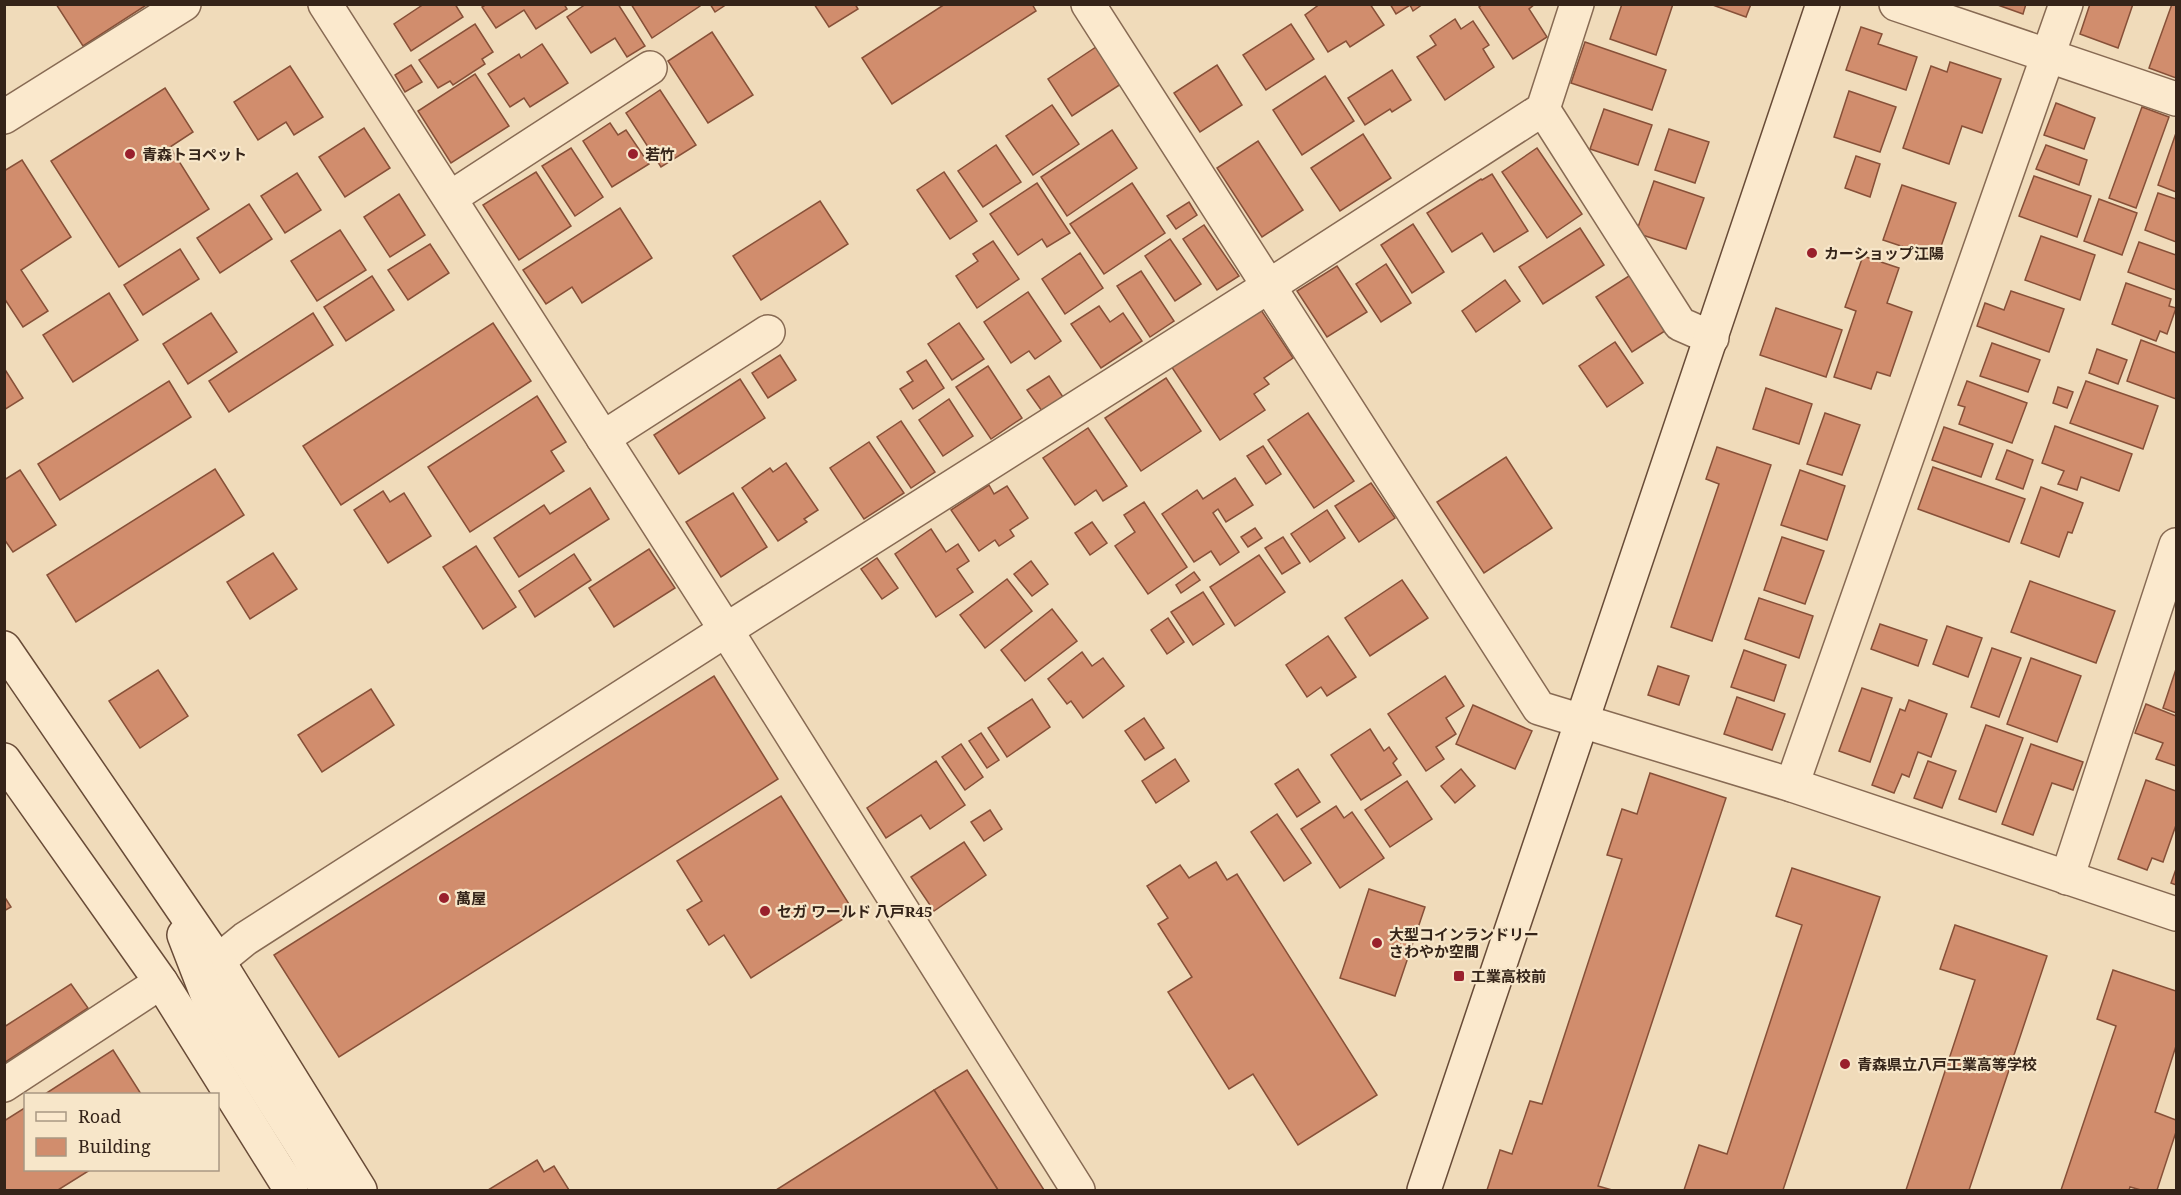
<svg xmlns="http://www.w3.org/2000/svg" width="2181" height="1195" font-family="'Noto Serif','Noto Sans JP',serif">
<rect width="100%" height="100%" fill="#f0dbba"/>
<g fill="#d18d6d" stroke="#875038" stroke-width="1.5">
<path d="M56,4H148L83,46Z"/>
<path d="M424,4H455L463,17L411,51L394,24Z"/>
<path d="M487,4H564L567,9L536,29L524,10L496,28L482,7Z"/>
<path d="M586,4H618L645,46L627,57L615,38L591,53L567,17Z"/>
<path d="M631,4H699L700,6L652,38Z"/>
<path d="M710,4H727L715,12Z"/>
<path d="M814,4H855L858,9L829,27Z"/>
<path d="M945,4H1032L1036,11L892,104L862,58Z"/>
<path d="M1320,4H1370L1384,25L1350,47L1346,41L1328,52L1305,15Z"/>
<path d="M1390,4H1423L1413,11L1410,5L1396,14Z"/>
<path d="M1483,4H1535L1529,9L1547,37L1513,59L1479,7Z"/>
<path d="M1622,4H1673L1656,55L1610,39Z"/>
<path d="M1710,4H1751L1746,17Z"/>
<path d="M1995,4H2026L2023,14Z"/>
<path d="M2090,4H2133L2118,48L2080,34Z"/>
<path d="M2172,4H2176V78L2149,68Z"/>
<path d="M1455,19L1461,29L1473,21L1489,45L1483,49L1494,67L1445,100L1417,57L1436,45L1430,36Z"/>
<path d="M475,24L493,52L482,59L485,64L453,85L450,81L438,88L419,60Z"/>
<path d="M1291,24L1314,59L1266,90L1243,55Z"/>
<path d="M1861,27L1882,34L1878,44L1917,57L1906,90L1846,70Z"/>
<path d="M712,32L753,95L708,123L668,61Z"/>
<path d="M1585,42L1666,70L1652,110L1571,83Z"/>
<path d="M542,44L568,83L530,107L524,98L510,107L488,74L519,54L521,58Z"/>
<path d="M1096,47L1121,84L1072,116L1048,79Z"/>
<path d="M1950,62L2001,79L1982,133L1962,126L1949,164L1903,148L1931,66L1947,72Z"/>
<path d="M411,65L422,82L405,92L395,75Z"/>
<path d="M1217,65L1242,105L1200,132L1174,93Z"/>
<path d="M290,66L323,117L294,135L286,122L258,140L234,102Z"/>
<path d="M1392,70L1411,100L1392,112L1390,109L1365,125L1348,98Z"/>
<path d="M475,74L509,126L451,163L418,111Z"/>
<path d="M1325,76L1354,121L1302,155L1273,110Z"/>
<path d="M165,88L193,132L170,147L209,209L119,267L51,161Z"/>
<path d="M660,90L696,145L661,167L626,113Z"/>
<path d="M1849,91L1896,107L1880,152L1834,137Z"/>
<path d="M2056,103L2095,118L2084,149L2044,135Z"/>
<path d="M1052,105L1079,144L1033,175L1006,136Z"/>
<path d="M2142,107L2169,117L2136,208L2109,198Z"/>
<path d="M1604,109L1652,125L1638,165L1590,149Z"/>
<path d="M610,123L618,135L626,130L649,164L612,187L583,141Z"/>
<path d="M364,128L390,168L345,197L319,157Z"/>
<path d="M1669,129L1709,142L1695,183L1655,170Z"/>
<path d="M1112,130L1137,168L1067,216L1041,177Z"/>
<path d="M2176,133V192L2158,185Z"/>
<path d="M1363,134L1391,178L1340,211L1311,168Z"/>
<path d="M1258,141L1303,210L1262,237L1217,168Z"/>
<path d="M996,145L1021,182L983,207L958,171Z"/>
<path d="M2046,145L2087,160L2079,185L2036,169Z"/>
<path d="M571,148L603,197L575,216L542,166Z"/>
<path d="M1537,148L1582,214L1547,238L1502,172Z"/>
<path d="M1856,156L1880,164L1870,197L1845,188Z"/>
<path d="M22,160L71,237L21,270L48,311L23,327L4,298V171Z"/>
<path d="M536,172L571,226L519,260L483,205Z"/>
<path d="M944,172L977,221L950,239L917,190Z"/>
<path d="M297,173L321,210L285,233L261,196Z"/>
<path d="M1492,174L1528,231L1494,252L1482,233L1452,252L1427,213L1481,179L1482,180Z"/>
<path d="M2034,176L2091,196L2077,237L2019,216Z"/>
<path d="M1654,181L1704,198L1686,249L1636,233Z"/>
<path d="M1037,183L1070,233L1047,247L1042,239L1018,255L990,214Z"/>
<path d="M1132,183L1165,233L1104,274L1070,224Z"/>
<path d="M1902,185L1956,203L1937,258L1883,240Z"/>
<path d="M2158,193L2176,199V242L2145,230Z"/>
<path d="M399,194L425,235L390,257L364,217Z"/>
<path d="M2099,199L2137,213L2122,255L2084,241Z"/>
<path d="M820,201L848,244L761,300L733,256Z"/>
<path d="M1189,202L1197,215L1176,229L1167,216Z"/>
<path d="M249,204L272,239L220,273L197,238Z"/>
<path d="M620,208L652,258L582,303L572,287L546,304L523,270Z"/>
<path d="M1413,224L1444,272L1412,293L1381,245Z"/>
<path d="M1204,225L1239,276L1217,290L1183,239Z"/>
<path d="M1580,228L1604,265L1543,304L1519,267Z"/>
<path d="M340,230L366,270L317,301L291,261Z"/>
<path d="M2041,236L2095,255L2080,300L2025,280Z"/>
<path d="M1170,239L1201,284L1175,301L1145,256Z"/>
<path d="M993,241L1019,279L977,308L956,276L978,261L973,254Z"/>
<path d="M2139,242L2176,255V290L2128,272Z"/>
<path d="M430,244L449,273L408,300L388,270Z"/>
<path d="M180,249L199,279L143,315L124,285Z"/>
<path d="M1080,253L1103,288L1065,314L1042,279Z"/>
<path d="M1863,256L1899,268L1887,303L1912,312L1890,376L1877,372L1871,389L1834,377L1856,311L1845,307Z"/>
<path d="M1386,264L1411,303L1381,322L1356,284Z"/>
<path d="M1337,266L1367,312L1327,337L1297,291Z"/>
<path d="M1141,271L1174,321L1150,337L1117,286Z"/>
<path d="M1632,274L1668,329L1632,352L1596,297Z"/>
<path d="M372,276L394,310L346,341L324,307Z"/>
<path d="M1505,280L1520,301L1476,332L1462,311Z"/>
<path d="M2126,283L2171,299L2169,306L2176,308L2167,334L2160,331L2156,341L2112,324Z"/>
<path d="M2011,291L2064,309L2049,352L1977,326L1985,303L2004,310Z"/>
<path d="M1028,292L1061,341L1035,359L1029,351L1011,363L984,322Z"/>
<path d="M109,293L138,340L73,382L43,335Z"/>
<path d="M1099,306L1110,322L1123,313L1142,341L1101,368L1071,324Z"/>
<path d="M1259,307L1293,358L1264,378L1269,384L1254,394L1265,410L1220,440L1171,366Z"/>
<path d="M1776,308L1842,330L1826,377L1760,355Z"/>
<path d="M211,313L237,352L188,384L163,344Z"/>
<path d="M313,313L333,345L229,412L209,381Z"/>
<path d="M493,323L531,381L341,505L303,446Z"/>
<path d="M959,323L984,359L952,380L928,344Z"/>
<path d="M2141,340L2176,353V399L2127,381Z"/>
<path d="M1615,342L1643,383L1607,407L1579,366Z"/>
<path d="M1992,343L2040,360L2028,392L1980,376Z"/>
<path d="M2097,349L2127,360L2118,384L2089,373Z"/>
<path d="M780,355L796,380L768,398L752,373Z"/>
<path d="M926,360L944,388L913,409L900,389L913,381L907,372Z"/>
<path d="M988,366L1022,418L991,439L956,387Z"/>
<path d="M4,368L23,398L4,410Z"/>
<path d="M1049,376L1063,397L1042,411L1027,390Z"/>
<path d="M1166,378L1201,431L1141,471L1105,418Z"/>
<path d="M740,379L765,418L679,474L654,435Z"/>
<path d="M169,381L191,417L60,500L38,464Z"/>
<path d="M1967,381L2027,403L2012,443L1959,424L1965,407L1958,405Z"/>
<path d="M2086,381L2158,406L2143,449L2070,423Z"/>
<path d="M2058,387L2073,392L2067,408L2053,403Z"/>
<path d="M1766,388L1812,404L1799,444L1753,429Z"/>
<path d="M537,396L566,442L551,451L564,471L470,532L428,467Z"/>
<path d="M949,399L973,436L943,456L919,420Z"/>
<path d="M1308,413L1354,481L1314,508L1268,440Z"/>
<path d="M1825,413L1860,425L1842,475L1807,464Z"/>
<path d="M901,421L935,472L911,488L877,437Z"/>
<path d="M2055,426L2132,454L2119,491L2081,477L2077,490L2058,484L2064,471L2042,463Z"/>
<path d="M1944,427L1993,444L1981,477L1932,460Z"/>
<path d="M1088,428L1127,486L1103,501L1096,490L1075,505L1043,458Z"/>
<path d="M869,442L904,493L864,519L830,468Z"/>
<path d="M1263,446L1281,474L1266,484L1247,456Z"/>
<path d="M1717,447L1771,465L1712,641L1671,627L1719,484L1706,479Z"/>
<path d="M2007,450L2033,460L2023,489L1996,479Z"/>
<path d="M1506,457L1552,528L1484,573L1437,502Z"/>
<path d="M786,463L818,510L804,519L807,522L778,541L742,488L770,468L773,472Z"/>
<path d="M1933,467L2025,499L2009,542L1918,509Z"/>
<path d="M215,469L244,515L76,622L47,575Z"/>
<path d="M20,470L56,525L13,552L4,539V480Z"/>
<path d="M1800,470L1845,486L1827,540L1781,525Z"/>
<path d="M1235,478L1253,505L1226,522L1218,509L1213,513L1239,552L1220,565L1211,551L1194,562L1162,514L1197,490L1203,499Z"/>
<path d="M1371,483L1395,518L1359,542L1335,506Z"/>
<path d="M989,485L994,494L1007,486L1028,518L1010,530L1014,536L999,546L995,540L979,551L951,510Z"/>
<path d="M2041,487L2083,503L2072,533L2068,532L2059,557L2021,543Z"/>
<path d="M590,488L609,519L519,577L494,538L544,505L550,514Z"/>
<path d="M383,491L390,502L404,493L431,536L388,563L354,510Z"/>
<path d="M733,493L767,547L721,577L686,522Z"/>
<path d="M1144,502L1187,567L1148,594L1115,546L1135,532L1124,515Z"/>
<path d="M1327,510L1345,538L1310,562L1291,534Z"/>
<path d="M1092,522L1107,543L1090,555L1075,533Z"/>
<path d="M1255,528L1262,538L1248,547L1241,537Z"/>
<path d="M931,529L946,552L958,544L969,561L957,569L973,592L936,617L895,554Z"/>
<path d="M1283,537L1300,563L1282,574L1265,548Z"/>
<path d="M1782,537L1824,551L1805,604L1764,590Z"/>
<path d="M476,546L516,607L483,629L443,567Z"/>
<path d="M649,549L675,588L614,627L589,588Z"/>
<path d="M273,553L297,589L250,619L227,582Z"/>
<path d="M574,554L591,580L535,617L519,591Z"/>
<path d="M1259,555L1285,592L1235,626L1210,587Z"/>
<path d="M877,558L898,588L882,599L861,569Z"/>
<path d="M1031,561L1048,584L1032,596L1014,574Z"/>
<path d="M1194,572L1200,580L1181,593L1176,585Z"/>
<path d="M1007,579L1032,611L985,648L960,615Z"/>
<path d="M1402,580L1428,618L1370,656L1345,618Z"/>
<path d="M2030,581L2115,611L2096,663L2011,632Z"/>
<path d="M1203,592L1224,624L1193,645L1171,612Z"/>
<path d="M1759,598L1813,616L1799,658L1745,639Z"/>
<path d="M1052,609L1077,641L1025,681L1001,650Z"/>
<path d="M1168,618L1184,642L1167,654L1151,630Z"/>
<path d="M1880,624L1927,640L1918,666L1871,649Z"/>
<path d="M1947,626L1982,638L1968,677L1933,664Z"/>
<path d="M1328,636L1356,677L1327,696L1321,687L1307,697L1286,665Z"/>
<path d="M1992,648L2021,658L1999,717L1971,707Z"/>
<path d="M1744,650L1786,665L1774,701L1731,687Z"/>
<path d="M1082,652L1092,666L1103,658L1124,686L1083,718L1071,701L1067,704L1048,679Z"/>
<path d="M2031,658L2081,676L2057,742L2007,724Z"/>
<path d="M1658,666L1689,676L1679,705L1648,695Z"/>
<path d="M2176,669V713L2163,708Z"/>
<path d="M158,670L188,716L140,748L109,701Z"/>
<path d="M714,676L778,779L339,1057L274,955Z"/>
<path d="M1445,676L1464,706L1446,718L1456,734L1436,747L1444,759L1426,771L1388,714Z"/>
<path d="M1862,688L1892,698L1870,762L1839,751Z"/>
<path d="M371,689L394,725L322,772L298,735Z"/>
<path d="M1737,697L1785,714L1772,750L1724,734Z"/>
<path d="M1032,699L1050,727L1007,757L988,728Z"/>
<path d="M1909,700L1947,714L1931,757L1918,752L1909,777L1902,774L1894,793L1872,785L1900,709L1905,711Z"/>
<path d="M2146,704L2176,716V766L2156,759L2163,743L2135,733Z"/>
<path d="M1473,705L1532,731L1515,769L1456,744Z"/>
<path d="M1144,718L1164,748L1145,760L1125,731Z"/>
<path d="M1986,725L2023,738L1996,812L1959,799Z"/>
<path d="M1370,729L1384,751L1389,747L1397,759L1393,763L1401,775L1361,800L1331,755Z"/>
<path d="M981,733L999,760L987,768L969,741Z"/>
<path d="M961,744L983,777L965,790L942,757Z"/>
<path d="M2031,744L2083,762L2073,790L2052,783L2033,835L2002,824Z"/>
<path d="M1175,759L1189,781L1156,803L1142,781Z"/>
<path d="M936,761L965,805L930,829L921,815L886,838L867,808Z"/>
<path d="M1928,761L1956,771L1942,808L1914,798Z"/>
<path d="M1298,769L1320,802L1297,817L1275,784Z"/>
<path d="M1461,769L1475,786L1455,803L1441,786Z"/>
<path d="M1650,773L1726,798L1598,1186L1612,1190H1487L1500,1150L1512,1154L1530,1101L1542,1104L1622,859L1607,855L1622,809L1637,814Z"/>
<path d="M2146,780L2176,791V825L2163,862L2152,858L2147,870L2118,859Z"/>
<path d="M1407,781L1432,819L1390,847L1365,810Z"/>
<path d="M781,796L854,912L751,978L724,935L709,945L687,910L702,901L677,861Z"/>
<path d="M1336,806L1344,818L1352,812L1384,858L1340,888L1301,829Z"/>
<path d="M990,810L1002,829L984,841L971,822Z"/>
<path d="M1277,814L1311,863L1284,881L1251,832Z"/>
<path d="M964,842L986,875L934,911L911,877Z"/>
<path d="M1216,862L1227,880L1237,874L1377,1095L1298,1145L1253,1074L1229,1089L1168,992L1192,977L1158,924L1168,918L1147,886L1180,865L1189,878Z"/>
<path d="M1792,868L1880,897L1783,1190H1684L1699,1145L1727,1154L1802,925L1776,916Z"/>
<path d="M2176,869V885L2171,883Z"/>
<path d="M1369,889L1425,907L1395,996L1340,978Z"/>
<path d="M4,896L11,907L4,911Z"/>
<path d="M1955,925L2047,956L1969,1190H1906L1975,980L1940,969Z"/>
<path d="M2113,970L2176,991V1046L2155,1112L2176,1120V1132L2157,1190H2141L2130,1187L2129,1190H2061L2116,1026L2097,1019Z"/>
<path d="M71,984L88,1008L4,1063V1027Z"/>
<path d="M113,1050L141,1094H45Z"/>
<path d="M967,1070L1044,1190H998L934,1090Z"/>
<path d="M934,1090L998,1190H776Z"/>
<path d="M26,1107V1170H90L58,1190H4V1121Z"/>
<path d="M537,1160L544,1172L554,1166L569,1190H488Z"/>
</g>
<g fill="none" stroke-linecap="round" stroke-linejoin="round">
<g stroke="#876a53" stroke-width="36">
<g id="street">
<path d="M325,4L726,630L1078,1190"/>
<path d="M1088,4L1539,708L1792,785L2176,914"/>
<path d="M1896,4L2176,99"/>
<path d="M1543,109L1680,324L1712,338"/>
<path d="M4,117L184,4"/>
<path d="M450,198L650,68"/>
<path d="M603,438L768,332"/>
<path d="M1792,785L2066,4"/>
<path d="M2067,878L2176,545"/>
<path d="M218,961L245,939L726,630L1269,286L1543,109L1577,4"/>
<path d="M4,1085L161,982"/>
</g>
</g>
<g stroke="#684b37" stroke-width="36">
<g id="secondary">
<path d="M4,648L218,961L360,1190"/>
<path d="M4,760L161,982L291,1190"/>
<path d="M184,935L208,997L306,1152L327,1190"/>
<path d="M1424,1190L1823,4"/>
</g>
</g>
<use href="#street" stroke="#fbe9cd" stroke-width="33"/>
<use href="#secondary" stroke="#fbe9cd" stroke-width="33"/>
</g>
<g fill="#99202c" stroke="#f7e6c9" stroke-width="2">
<circle cx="130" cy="154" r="6"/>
<circle cx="633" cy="154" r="6"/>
<circle cx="1812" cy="253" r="6"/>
<circle cx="444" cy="898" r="6"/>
<circle cx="765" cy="911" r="6"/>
<circle cx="1377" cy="943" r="6"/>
<rect x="1453" y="970" width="12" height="12" rx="3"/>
<circle cx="1845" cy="1064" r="6"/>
</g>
<g text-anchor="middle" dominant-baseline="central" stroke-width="4.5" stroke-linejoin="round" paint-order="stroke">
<g font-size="15" font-weight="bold" fill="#352419" stroke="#f7e6c9" text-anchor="start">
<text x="142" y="154">青森トヨペット</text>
<text x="645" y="154">若竹</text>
<text x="1824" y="253">カーショップ江陽</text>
<text x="456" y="898">萬屋</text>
<text x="777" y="911">セガ ワールド 八戸R45</text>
<text x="1389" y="934">大型コインランドリー<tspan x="1389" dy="17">さわやか空間</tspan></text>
<text x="1471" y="976">工業高校前</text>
<text x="1857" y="1064">青森県立八戸工業高等学校</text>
</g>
</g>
<rect width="2181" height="1195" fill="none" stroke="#352419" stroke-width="12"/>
<rect x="24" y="1093" width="195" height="78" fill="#f7e6c9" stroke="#a99883" stroke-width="1.5"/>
<rect x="36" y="1112" width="30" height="9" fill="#fbe9cd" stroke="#a99883" stroke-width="1.5"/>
<text x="78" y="1123" font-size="18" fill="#352419">Road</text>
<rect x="36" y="1138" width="30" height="18" fill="#d18d6d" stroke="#a99883" stroke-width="1.5"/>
<text x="78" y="1153" font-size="18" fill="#352419">Building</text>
</svg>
